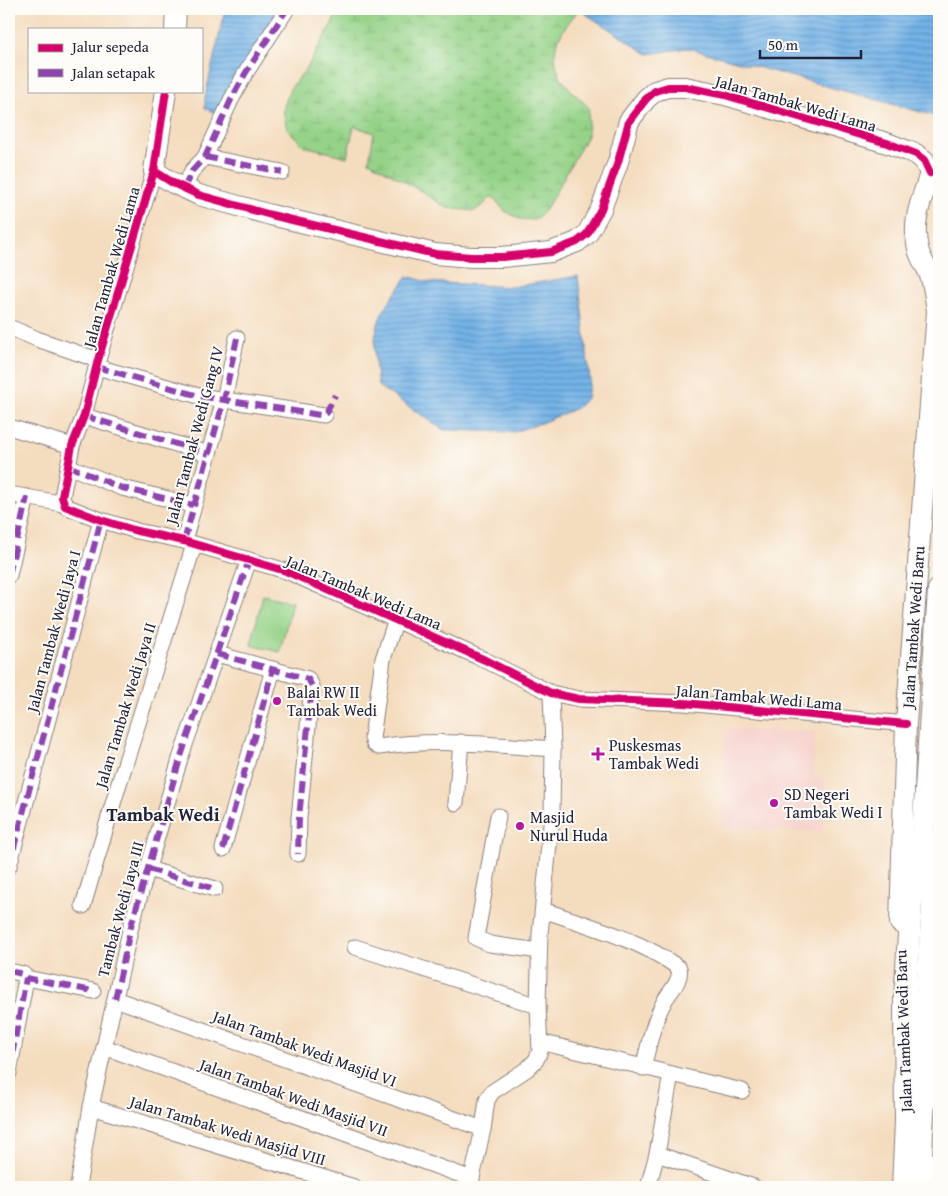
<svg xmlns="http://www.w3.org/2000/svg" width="948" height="1196" font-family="'Gentium Book Plus',serif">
<defs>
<pattern id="wetland-marsh" width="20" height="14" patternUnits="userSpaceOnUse" patternTransform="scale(1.25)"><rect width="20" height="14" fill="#96d389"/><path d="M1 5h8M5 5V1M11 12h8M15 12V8" fill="none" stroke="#81b577"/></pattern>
<pattern id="water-rules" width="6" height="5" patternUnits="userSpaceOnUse" patternTransform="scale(1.25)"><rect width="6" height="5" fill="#73b2e7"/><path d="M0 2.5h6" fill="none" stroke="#5e90bc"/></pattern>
</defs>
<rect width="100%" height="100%" fill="#fdfcf7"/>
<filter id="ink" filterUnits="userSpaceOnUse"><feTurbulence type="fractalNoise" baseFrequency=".02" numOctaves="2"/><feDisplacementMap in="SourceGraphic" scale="10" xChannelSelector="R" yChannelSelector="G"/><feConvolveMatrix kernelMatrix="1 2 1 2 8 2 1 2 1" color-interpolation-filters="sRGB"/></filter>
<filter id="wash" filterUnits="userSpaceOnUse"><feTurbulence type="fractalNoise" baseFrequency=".0096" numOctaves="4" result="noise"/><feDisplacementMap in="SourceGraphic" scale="20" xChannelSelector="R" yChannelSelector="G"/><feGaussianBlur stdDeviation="1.12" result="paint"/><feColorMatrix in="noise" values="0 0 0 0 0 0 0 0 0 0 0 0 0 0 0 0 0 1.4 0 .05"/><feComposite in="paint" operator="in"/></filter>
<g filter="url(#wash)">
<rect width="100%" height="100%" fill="#f4dcbe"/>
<path fill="#f7d0cb" d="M725,729L815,732L813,778L825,779L823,832L722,828Z"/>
<path fill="#96d389" stroke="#5c7a62" d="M263,595L292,602L280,652L251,645Z"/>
<path fill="url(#wetland-marsh)" stroke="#5c7a62" d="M340,9H579C562,31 547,47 560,76C563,84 582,100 589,108L587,136L546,209L535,220L520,219L505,211L492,196L483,205L474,211L447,208L421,191L369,161L374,133L354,126L347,157L304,146L287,129L283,110L290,89L308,66Z"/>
<g fill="url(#water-rules)" stroke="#4a6a91">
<path d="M225,9H279L220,106L216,111L213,112L205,108V97Z"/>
<path d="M578,9H939V117L688,48L648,54Z"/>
<path d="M407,276L428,282L511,287L578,276L590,380L587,398L577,408L541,423L514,432L444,430L378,386C374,355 370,329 389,302C395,293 402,285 407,276Z"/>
</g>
</g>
<g filter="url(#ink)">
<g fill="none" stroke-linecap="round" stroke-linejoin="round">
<g stroke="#8b7f7c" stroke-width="17">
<g id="minor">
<path d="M205,157L282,172"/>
<path d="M154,171L98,360L84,416L72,446L62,497L65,506L101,520L137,531L184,541L286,571L485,660L551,693L579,699L684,703L906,724"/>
<path d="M184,188L192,171L205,157L231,100L245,74L287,9"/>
<path d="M9,327L37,339L98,360"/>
<path d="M97,367L199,396L324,415"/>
<path d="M84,416L209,454"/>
<path d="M9,427L72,446"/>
<path d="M68,466L122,488L193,505"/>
<path d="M9,494L64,504"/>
<path d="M184,541L224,400L237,338"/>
<path d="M9,575L27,497"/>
<path d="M396,619L383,659L372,738L374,744L379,747C439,738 493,745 553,749"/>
<path d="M217,654L308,679L312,686L299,818L298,854"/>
<path d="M456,803L461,742"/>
<path d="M498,816L476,938L490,944L539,951"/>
<path d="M223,849L273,669"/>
<path d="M9,866L101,520"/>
<path d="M148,869L215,889"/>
<path d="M83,906L117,790L194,545"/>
<path d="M543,910C589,926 639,939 679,968C682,980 671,990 665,1000C653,1021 649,1045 643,1068"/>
<path d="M355,947L538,1006"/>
<path d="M9,971L23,974L26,978L93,991"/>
<path d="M115,999L483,1129"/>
<path d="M540,1042L742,1091"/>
<path d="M104,1047L472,1179"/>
<path d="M9,1073L26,978"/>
<path d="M91,1107L354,1187"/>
<path d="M657,1154L754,1187"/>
<path d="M78,1187L91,1107L131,926L180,759L249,560"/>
<path d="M470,1187L483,1129L487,1100L492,1092L527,1069L536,1060L540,1051L538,1006L540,934L552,815L553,749L551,693"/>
<path d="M648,1187L657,1154L671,1074"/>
</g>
</g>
<g stroke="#8b7f7c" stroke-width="22">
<g id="tertiary">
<path d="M175,29L176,9"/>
<path d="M166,91L154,171L173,183L199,195L271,215L435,254L471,257H502L551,252L577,242L587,234L601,209L618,162L629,121L646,99L655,91L668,87H685L725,95L887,143L916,154L924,160L930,173"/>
<path d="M900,923L906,724L937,311C935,298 934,285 929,273C926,266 921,259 919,252C910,222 922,200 930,173"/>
</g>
</g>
<g stroke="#8b7f7c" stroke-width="24">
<path id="secondary" d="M903,1187L906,1122L905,1001L911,902L922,852L939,590"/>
</g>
<g stroke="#8b7f7c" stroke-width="28">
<g id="trunk">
<path d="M918,1187L920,1131L939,844"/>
<path d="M938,1187L939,1165"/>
</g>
</g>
<use href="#minor" stroke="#fff" stroke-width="15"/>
<use href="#tertiary" stroke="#fff" stroke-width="20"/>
<use href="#secondary" stroke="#fff" stroke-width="22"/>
<use href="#trunk" stroke="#fff" stroke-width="26"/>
<g stroke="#8e44ad" stroke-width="6" stroke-dasharray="12 6" stroke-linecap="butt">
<path d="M205,157L282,172"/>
<path d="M184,188L192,171L205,157L231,100L245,74L287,9"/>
<path d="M97,367L199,396L320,415L326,413L335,395"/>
<path d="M84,416L209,454"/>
<path d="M68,466L122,488L193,505"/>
<path d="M184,541L224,400L237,338"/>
<path d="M9,575L27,497"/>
<path d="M217,654L308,679L312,686L299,818L298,854"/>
<path d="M223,849L273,669"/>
<path d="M9,866L101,520"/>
<path d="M148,869L215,889"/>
<path d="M9,971L23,974L26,978L93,991"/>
<path d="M115,999L131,926L180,759L249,560"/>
<path d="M9,1073L26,978"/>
</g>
<g stroke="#fdfcf7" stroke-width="11">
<g id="cycleway">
<path d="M166,91L154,171L98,360L84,416L72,446L62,497L65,506L101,520L137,531L184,541L286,571L485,660L551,693L579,699L684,703L906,724"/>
<path d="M154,171L173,183L199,195L271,215L435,254L471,257H502L551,252L577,242L587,234L601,209L618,162L629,121L646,99L655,91L668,87H685L725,95L887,143L916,154L924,160L930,173"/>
</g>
</g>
<use href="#cycleway" stroke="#d6006c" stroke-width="8"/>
</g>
</g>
<g fill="#b5179e" stroke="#fdfcf7" stroke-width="2">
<circle cx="277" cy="701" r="5"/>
<path d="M595.5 746.5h5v5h5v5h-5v5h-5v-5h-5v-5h5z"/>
<circle cx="774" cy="803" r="5"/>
<circle cx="520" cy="826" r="5"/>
</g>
<g text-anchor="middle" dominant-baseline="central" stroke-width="4" stroke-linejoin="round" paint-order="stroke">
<g font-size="16" fill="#22223b" stroke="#fdfcf7">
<text transform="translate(796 103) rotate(16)">Jalan Tambak Wedi Lama</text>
<text transform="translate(111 267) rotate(-74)">Jalan Tambak Wedi Lama</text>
<text transform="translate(194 435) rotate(-75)">Jalan Tambak Wedi Gang IV</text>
<text transform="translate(364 592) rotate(23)">Jalan Tambak Wedi Lama</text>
<text transform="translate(913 627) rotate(-86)">Jalan Tambak Wedi Baru</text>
<text transform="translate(53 631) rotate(-75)">Jalan Tambak Wedi Jaya I</text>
<text transform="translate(759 697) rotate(5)">Jalan Tambak Wedi Lama</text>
<text transform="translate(125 705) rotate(-73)">Jalan Tambak Wedi Jaya II</text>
<text transform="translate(120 909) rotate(-75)">Tambak Wedi Jaya III</text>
<text transform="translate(903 1031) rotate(-92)">Jalan Tambak Wedi Baru</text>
<text transform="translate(305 1048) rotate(20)">Jalan Tambak Wedi Masjid VI</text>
<text transform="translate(294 1097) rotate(20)">Jalan Tambak Wedi Masjid VII</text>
<text transform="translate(228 1130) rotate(17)">Jalan Tambak Wedi Masjid VIII</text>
</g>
<g font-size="16" fill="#22223b" stroke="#fdfcf7" text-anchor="start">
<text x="287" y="692">Balai RW II<tspan x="287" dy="18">Tambak Wedi</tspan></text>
<text x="609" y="745">Puskesmas<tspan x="609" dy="18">Tambak Wedi</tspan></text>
<text x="784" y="794">SD Negeri<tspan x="784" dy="18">Tambak Wedi I</tspan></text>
<text x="530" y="817">Masjid<tspan x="530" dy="18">Nurul Huda</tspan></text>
</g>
<g font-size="19" font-weight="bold" fill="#22223b" stroke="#fdfcf7">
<text x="163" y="814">Tambak Wedi</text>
</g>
</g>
<rect width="948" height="1196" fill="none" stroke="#fdfcf7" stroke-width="30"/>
<rect x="28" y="28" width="175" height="65" fill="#fdfcf7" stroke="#a5a5ac"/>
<rect x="38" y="44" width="25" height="8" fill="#d6006c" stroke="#a5a5ac"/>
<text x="72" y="52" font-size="15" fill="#22223b">Jalur sepeda</text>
<rect x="38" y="69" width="25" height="8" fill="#8e44ad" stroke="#a5a5ac"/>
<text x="72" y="78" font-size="15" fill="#22223b">Jalan setapak</text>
<path d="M760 50v8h101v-8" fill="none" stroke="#22223b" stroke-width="2.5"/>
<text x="768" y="50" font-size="15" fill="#22223b" stroke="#fdfcf7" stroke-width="4" paint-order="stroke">50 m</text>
</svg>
